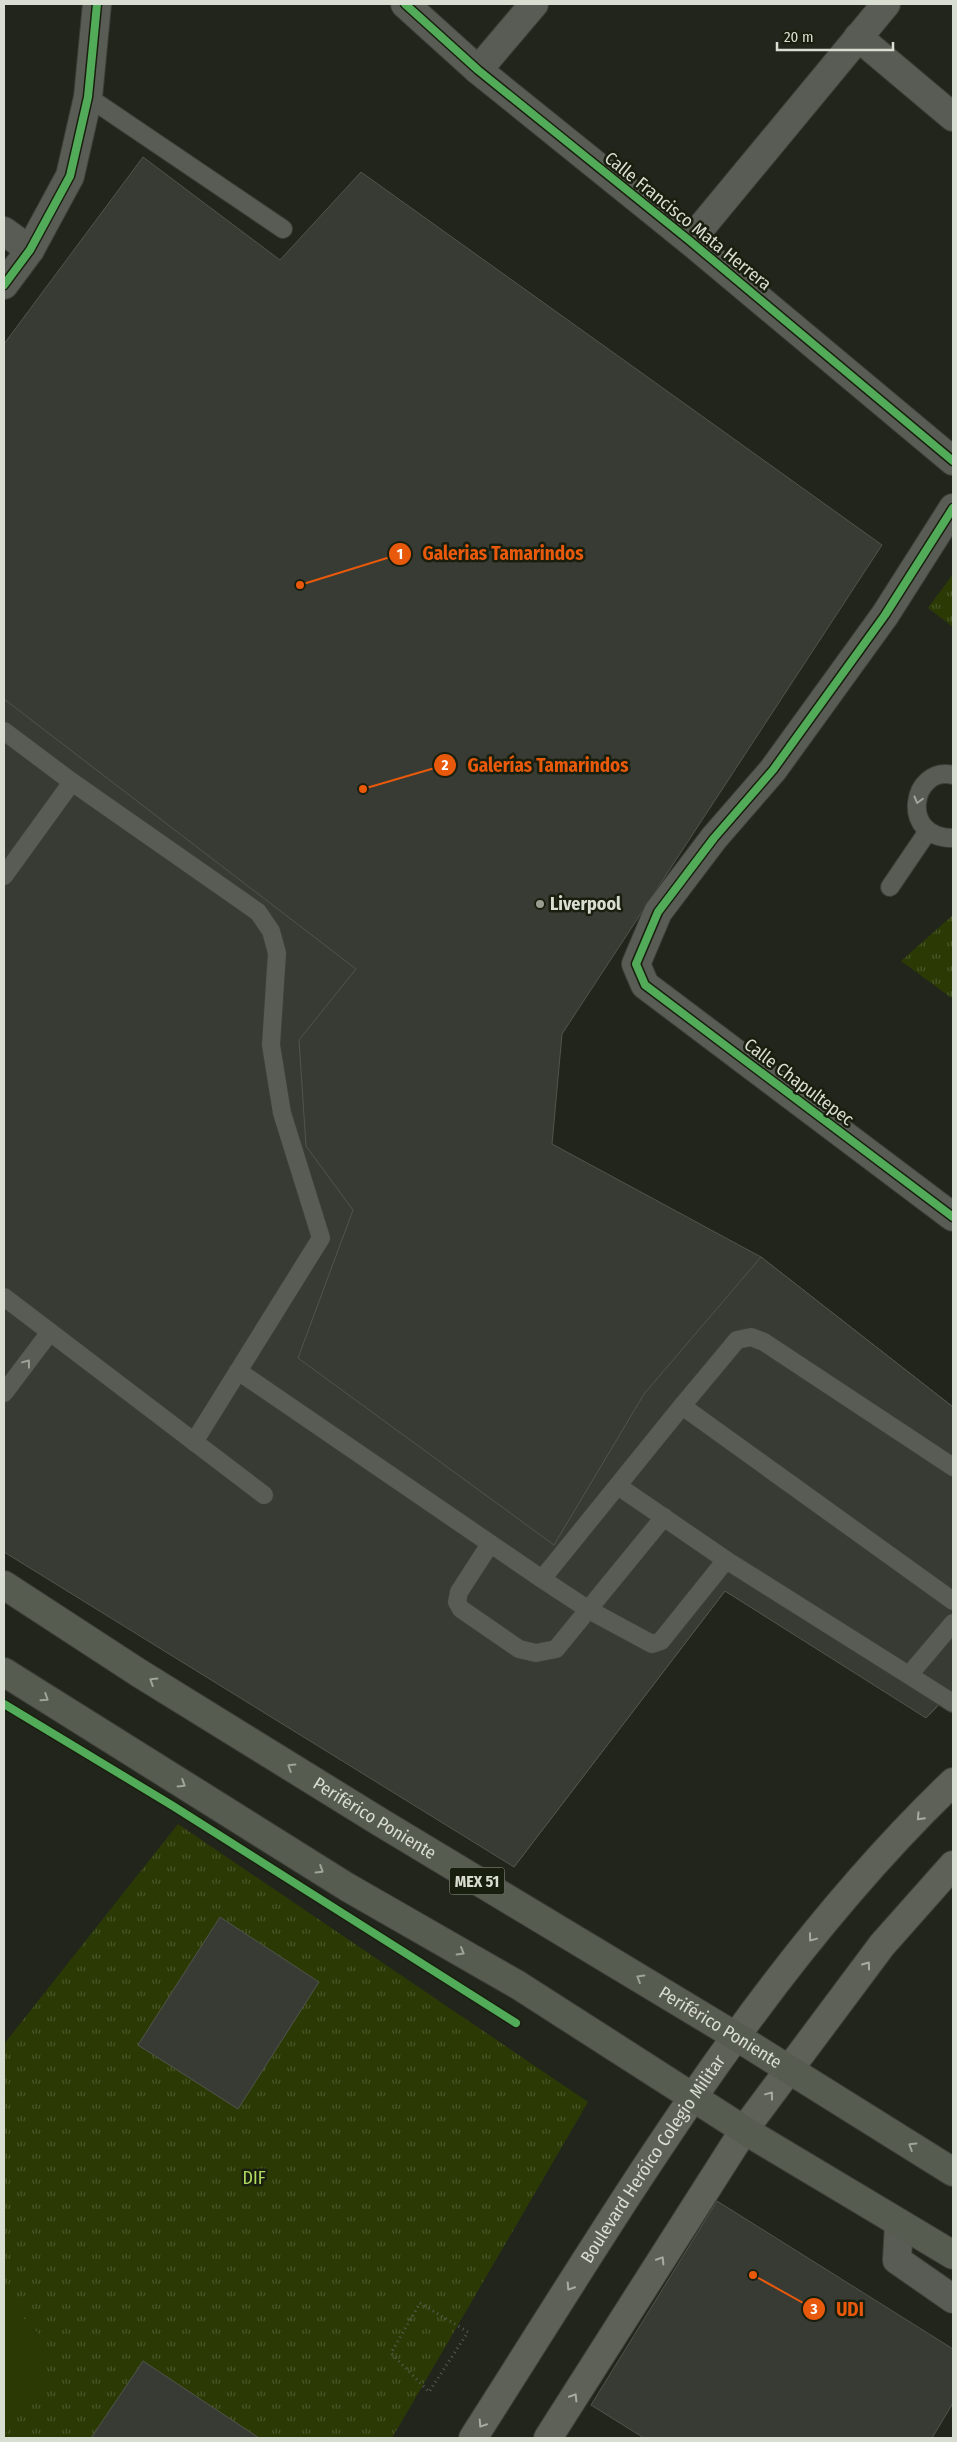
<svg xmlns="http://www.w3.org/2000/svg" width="957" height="2442" font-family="'Fira Sans Condensed',sans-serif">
<defs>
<pattern id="park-tufts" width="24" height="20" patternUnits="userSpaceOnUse" patternTransform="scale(1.25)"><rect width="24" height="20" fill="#2b3a05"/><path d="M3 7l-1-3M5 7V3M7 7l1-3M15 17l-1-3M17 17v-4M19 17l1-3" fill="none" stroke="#495629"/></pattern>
</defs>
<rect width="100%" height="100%" fill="#21251b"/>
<g fill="url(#park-tufts)">
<path d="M953,574V627L928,608Z"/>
<path d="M953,915V999L901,961Z"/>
<path d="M178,1824L588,2102L392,2438H4V2044Z"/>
</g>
<path fill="#2b3a05" d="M4,2298L41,2336L46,2376L4,2436Z"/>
<g fill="#383b33" stroke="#51544c">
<path d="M143,157L280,260L361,172L882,545L562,1034L552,1144L761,1257L953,1407V1690L927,1717L725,1591L514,1867L4,1383V344Z"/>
<path d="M4,699L356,969L299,1040L306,1146L353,1210L298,1358L554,1545L644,1394L761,1257L953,1407V1689L926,1718L725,1591L514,1867L4,1552Z"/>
<path d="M220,1917L319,1982L238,2109L138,2045Z"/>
<path d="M717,2201L953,2349V2403L932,2438H644L591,2405Z"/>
<path d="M143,2361L259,2438H91Z"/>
</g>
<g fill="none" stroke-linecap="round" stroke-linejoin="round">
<g stroke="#3b3f38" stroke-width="20">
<g id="service">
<path d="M88,97L283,229"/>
<path d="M4,731L72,782L4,876"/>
<path d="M953,775C912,765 898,838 953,838"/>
<path d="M72,782L258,912L271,931L277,953L271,1045L282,1113L321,1238L194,1442"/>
<path d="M890,887L928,831"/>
<path d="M4,1297L264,1495"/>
<path d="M238,1371L542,1579L682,1406L953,1601"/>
<path d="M4,1393L50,1332"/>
<path d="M682,1406L737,1340L751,1337L764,1342L953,1467"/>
<path d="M618,1486L726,1560L953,1703"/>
<path d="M490,1544L459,1592L457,1602L461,1609L519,1649L536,1653L556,1649L664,1517"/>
<path d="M542,1579L589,1610L652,1644L661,1641L726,1560"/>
<path d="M909,1675L953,1623"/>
</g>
</g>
<g stroke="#3b3f38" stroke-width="30">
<g id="minor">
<path d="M405,4L478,70L690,241L953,461"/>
<path d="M858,37L953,117"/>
<path d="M478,70L534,4"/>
<path d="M4,231L30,250"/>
<path d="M690,241L886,4"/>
<path d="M4,285L30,250L70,176L88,97L97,4"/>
<path d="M953,508L885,615L773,770L714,838L658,912L636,964L645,985L953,1217"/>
<path d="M899,2223L897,2260L953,2299"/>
</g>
</g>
<g stroke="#3b3f38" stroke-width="30">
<g id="secondary">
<path id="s1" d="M473,2438C618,2212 758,1969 953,1782"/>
<path d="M548,2438L744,2130L882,1945L953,1865"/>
</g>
</g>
<g stroke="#3b3f38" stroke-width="30">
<g id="primary">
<path id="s2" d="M4,1585L139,1673L380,1822L737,2037L953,2172"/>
<path d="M4,1672L347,1887L518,1985L744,2130L953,2255"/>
</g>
</g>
<path stroke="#585b53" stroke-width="3" stroke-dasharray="1 4" stroke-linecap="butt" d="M420,2303L468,2332L429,2392L391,2353Z"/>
<use href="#service" stroke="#595c55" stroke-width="18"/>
<use href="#minor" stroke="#595c55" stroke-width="28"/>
<use href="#secondary" stroke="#5d6157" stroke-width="28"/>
<use href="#primary" stroke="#575c51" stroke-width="28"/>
<g stroke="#191f0e" stroke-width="11">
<g id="cycleway">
<path d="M405,4L478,70L690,241L953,461"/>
<path d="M4,285L30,250L70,176L88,97L97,4"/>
<path d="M953,508L885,615L773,770L714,838L658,912L636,964L645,985L953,1217"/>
<path d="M4,1704L173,1806L516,2023"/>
</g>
</g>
<use href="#cycleway" stroke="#51ab58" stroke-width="8"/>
</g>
<defs><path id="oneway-chevron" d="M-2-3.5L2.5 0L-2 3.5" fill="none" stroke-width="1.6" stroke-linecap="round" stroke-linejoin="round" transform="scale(1.25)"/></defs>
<g stroke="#9fa49a">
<use href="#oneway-chevron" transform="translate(918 800) rotate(105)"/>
<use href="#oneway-chevron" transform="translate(27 1363) rotate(-53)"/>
</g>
<g stroke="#9ea498">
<use href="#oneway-chevron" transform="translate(153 1681) rotate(-148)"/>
<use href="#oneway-chevron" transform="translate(45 1698) rotate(33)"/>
<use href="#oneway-chevron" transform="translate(291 1767) rotate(-148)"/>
<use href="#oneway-chevron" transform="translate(182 1784) rotate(32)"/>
<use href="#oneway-chevron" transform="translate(320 1870) rotate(32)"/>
<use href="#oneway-chevron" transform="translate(461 1952) rotate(30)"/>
<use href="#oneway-chevron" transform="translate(640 1978) rotate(-149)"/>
<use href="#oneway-chevron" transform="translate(912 2146) rotate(-148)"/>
</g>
<g stroke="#a7aca1">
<use href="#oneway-chevron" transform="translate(920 1817) rotate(133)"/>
<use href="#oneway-chevron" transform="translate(812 1938) rotate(127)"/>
<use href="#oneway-chevron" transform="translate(867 1965) rotate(-54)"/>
<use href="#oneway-chevron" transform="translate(770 2095) rotate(-53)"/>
<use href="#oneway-chevron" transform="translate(661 2260) rotate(-58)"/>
<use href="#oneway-chevron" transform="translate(570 2287) rotate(123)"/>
<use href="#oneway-chevron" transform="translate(574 2397) rotate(-58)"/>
<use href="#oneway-chevron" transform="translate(482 2424) rotate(123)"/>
</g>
<circle fill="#999d92" stroke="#191f0e" stroke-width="2" cx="540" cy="904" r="5"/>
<g text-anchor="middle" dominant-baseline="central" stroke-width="5" stroke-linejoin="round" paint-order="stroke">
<rect fill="#191f0e" stroke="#9fa597" stroke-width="1" x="449.5" y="1867.5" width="55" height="27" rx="4"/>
<g font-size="16" font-weight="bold" fill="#d9ded2">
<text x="477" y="1881">MEX 51</text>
</g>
<g font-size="18" fill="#d9ded2" stroke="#191f0e">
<text transform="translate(688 221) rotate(39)">Calle Francisco Mata Herrera</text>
<text transform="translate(799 1082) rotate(37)">Calle Chapultepec</text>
<text stroke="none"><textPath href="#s2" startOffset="438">Periférico Poniente</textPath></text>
<text stroke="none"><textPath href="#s2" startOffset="842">Periférico Poniente</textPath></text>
<text stroke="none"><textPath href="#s1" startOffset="332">Boulevard Heróico Colegio Militar</textPath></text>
</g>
<g font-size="18" font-weight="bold" fill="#d9ded2" stroke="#191f0e" text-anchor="start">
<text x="550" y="904">Liverpool</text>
</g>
<g font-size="18" fill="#b1dc60" stroke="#191f0e">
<text x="254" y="2178">DIF</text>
</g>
</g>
<path fill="none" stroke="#e8590c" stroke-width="2" d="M300 585L400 554M363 789L445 765M753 2275L814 2309"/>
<g fill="#e8590c" stroke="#191f0e" stroke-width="2">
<circle cx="300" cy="585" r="5"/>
<circle cx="363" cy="789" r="5"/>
<circle cx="753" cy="2275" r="5"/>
<circle cx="400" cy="554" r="12"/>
<circle cx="445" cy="765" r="12"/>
<circle cx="814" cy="2309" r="12"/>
</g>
<g font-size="15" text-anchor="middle" font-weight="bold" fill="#fff">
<text x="400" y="559">1</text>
<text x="445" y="770">2</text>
<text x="814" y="2314">3</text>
</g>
<g font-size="19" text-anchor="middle" font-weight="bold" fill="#e8590c" stroke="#191f0e" stroke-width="5" stroke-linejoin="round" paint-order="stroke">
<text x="503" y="560">Galerias Tamarindos</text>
<text x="548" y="772">Galerías Tamarindos</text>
<text x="850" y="2316">UDI</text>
</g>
<rect width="957" height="2442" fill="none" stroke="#d9ded2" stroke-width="10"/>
<path d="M777 42v8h116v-8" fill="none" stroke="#d9ded2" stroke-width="2.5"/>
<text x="784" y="42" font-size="15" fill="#d9ded2" stroke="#191f0e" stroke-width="4" paint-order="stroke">20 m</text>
</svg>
